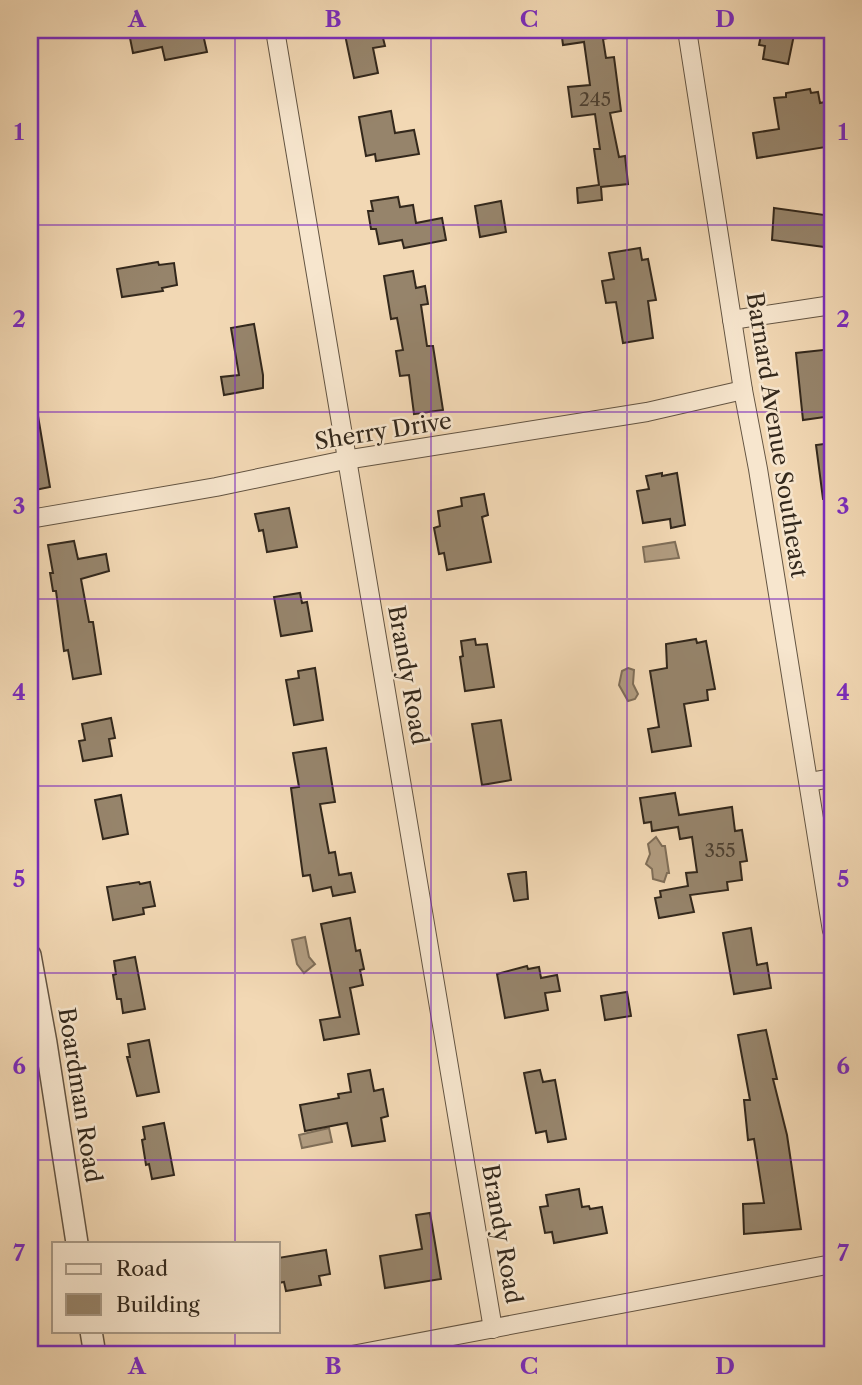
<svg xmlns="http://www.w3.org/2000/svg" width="862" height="1385" font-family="'Libre Caslon Text',serif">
<rect width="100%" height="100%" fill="#f2d8b4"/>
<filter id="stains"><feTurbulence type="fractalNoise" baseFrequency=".00286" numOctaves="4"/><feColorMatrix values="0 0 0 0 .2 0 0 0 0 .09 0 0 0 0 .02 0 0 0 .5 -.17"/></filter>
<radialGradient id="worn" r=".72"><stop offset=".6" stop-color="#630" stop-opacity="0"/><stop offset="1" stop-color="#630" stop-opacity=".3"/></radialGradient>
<g fill="#b19c80" stroke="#7f6e58" stroke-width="2">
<path d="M675,542L679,558L645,562L643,547Z"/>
<path d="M628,668L634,670L633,684L638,694L635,699L628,701L619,685L622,671Z"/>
<path d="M656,837L662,846H665L669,873H667L664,882L653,879L652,869L646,864L650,854L648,844Z"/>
<path d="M305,937L309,957L315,964L304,973L297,964L292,940Z"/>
<path d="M329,1128L332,1142L302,1148L299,1135Z"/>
</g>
<g fill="#96846b" stroke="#33281c" stroke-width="2">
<path d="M145,30H202L207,52L165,60L162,47L133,53L129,33Z"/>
<path d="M344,30H360L361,34L381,30L385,46L373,48L378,73L354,78Z"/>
<path d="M561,30H607L608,38L603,39L606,58L614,57L621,111L610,113L619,157L625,156L628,184L601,187L602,200L578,203L577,188L599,185L594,149H600L595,114L572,117L568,87L590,85L584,42L563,45Z"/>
<path d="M762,30H795L788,64L763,59L765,46L759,45Z"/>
<path d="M810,89L811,93L818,92L820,103L825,102L832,146L757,158L753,133L779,129L774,98L786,97V93Z"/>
<path d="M391,111L395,133L414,130L419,154L376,161L375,154L366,156L359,117Z"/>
<path d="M398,197L400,207L413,205L416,223L442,218L446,240L404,248L402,240L379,244L376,229H371L368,211H373L371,201Z"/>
<path d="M501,201L506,232L480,237L475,206Z"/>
<path d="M774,208L832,216V248L772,240Z"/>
<path d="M640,248L642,260L648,259L656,300L648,301L653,338L623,343L616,302L606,303L602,281L614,279L609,253Z"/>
<path d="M158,262L159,265L174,263L177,285L162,288L163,291L122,297L117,269Z"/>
<path d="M413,271L416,288L425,286L428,304L421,305L427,346H433L443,410L414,414L409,375L400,376L396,351L403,350L397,318L391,319L384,276Z"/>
<path d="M254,324L263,375V388L224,395L221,377L239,375L231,328Z"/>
<path d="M832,349V416L803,420L796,353Z"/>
<path d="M30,416H38L50,487L30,491Z"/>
<path d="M832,443V498L823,499L816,445Z"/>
<path d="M662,473V476L677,473L685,525L671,528L670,519L643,523L637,491L649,489L646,476Z"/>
<path d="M484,494L488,515L482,517L491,562L447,570L444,553L439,554L434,528L440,526L438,511L462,506L461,498Z"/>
<path d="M289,508L297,547L267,552L263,530L259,531L255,514Z"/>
<path d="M74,541L78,559L106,554L109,571L81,579L89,622H93L101,674L73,679L68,650L64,651L56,591H53L50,573H53L48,545Z"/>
<path d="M300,593L302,603L307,602L312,631L281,636L274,597Z"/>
<path d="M475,639L476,645L487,644L494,687L465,691L460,657L463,656L461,641Z"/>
<path d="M696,639L697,643L706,641L715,689L707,690L708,700L684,704L691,746L652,752L648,729L659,727L650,671L667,668L666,644Z"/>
<path d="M315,668L323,720L294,725L286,680L299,678L298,671Z"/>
<path d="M111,718L115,738L109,739L112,756L83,761L79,741L85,740L82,724Z"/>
<path d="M501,720L511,780L482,785L472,724Z"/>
<path d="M326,748L335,802L320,804L329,853L335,852L339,875L351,873L355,892L333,896L331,887L313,891L310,875L303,876L291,788L299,787L293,753Z"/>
<path d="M675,793L679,815L732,807L735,831L742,830L747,861L740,862L742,880L727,882L728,890L690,895L694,912L659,918L655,898L661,897L660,891L688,886L686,873L697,872L692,837L680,839L678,827L652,831L651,822L644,823L640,798Z"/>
<path d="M121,795L128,834L103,839L95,800Z"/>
<path d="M524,872H526L528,899L514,901L508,874Z"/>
<path d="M139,882L140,884L150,882L155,906L143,908L144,914L113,920L107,887Z"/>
<path d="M350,918L356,951L360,950L364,969L360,970L363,985L350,988L359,1034L324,1040L320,1020L340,1017L321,924Z"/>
<path d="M751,928L757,965L767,963L771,988L734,994L723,933Z"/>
<path d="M135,957L145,1009L123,1013L121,999H117L113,975L116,974L114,961Z"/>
<path d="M527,966L528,969L539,967L541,978L557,975L560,991L545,993L548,1010L505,1018L497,974Z"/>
<path d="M627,992L631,1016L605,1020L601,996Z"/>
<path d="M766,1030L777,1079H773L787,1135L801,1229L744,1234L743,1204L764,1203L754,1139L748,1140L744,1100H750L738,1035Z"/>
<path d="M149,1040L159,1092L137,1096L127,1057H130L128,1044Z"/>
<path d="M370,1070L374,1091L383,1089L388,1116L381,1118L385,1141L352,1146L347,1123L305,1131L300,1105L339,1098L338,1094L351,1092L348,1074Z"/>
<path d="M540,1070L543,1082L555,1080L566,1139L548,1142L546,1131L536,1133L524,1073Z"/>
<path d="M164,1123L174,1175L152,1179L149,1164L146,1165L142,1140L145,1139L143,1127Z"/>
<path d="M579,1189L582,1207L589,1206L590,1209L602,1207L607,1233L554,1243L552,1232L545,1233L540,1207L548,1206L546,1195Z"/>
<path d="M430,1213L441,1279L385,1288L380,1256L422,1249L416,1215Z"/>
<path d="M326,1250L330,1274L319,1276L321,1285L286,1291L284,1282L278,1283V1258Z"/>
</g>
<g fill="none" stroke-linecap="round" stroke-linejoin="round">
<g stroke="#635442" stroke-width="20">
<g id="minor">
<path d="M275,30L493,1329"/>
<path d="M687,30L743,390L758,469L832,931"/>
<path d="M732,320L832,305"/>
<path d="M30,519L216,487L345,460L647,412L743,390"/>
<path d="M809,782L832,778"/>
<path d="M352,1355L832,1264"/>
</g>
</g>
<g stroke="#635442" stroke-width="24">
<g id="tertiary">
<path d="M30,955L46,1043L77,1243"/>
<path d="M91,1331L95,1355"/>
</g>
</g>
<use href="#minor" stroke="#f7e6ce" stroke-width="18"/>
<use href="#tertiary" stroke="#f7e6ce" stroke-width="21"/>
</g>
<path fill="none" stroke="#7b2cbf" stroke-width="2" stroke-opacity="0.55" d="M235,30V1243M431,30V1355M627,30V1355M30,225H832M30,412H832M30,599H832M30,786H832M30,973H832M30,1160H832M235,1331V1355"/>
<g text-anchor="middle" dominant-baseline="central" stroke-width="5" stroke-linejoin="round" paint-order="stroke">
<g font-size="19" fill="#4c3f30">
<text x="595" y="99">245</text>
<text x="720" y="850">355</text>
</g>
<g font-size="23" fill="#33281c" stroke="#f7e6ce">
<text transform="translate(383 431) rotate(-9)">Sherry Drive</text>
<text transform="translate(777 435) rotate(81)">Barnard Avenue Southeast</text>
<text transform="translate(408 675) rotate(80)">Brandy Road</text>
<text transform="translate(80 1095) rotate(81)">Boardman Road</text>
<text transform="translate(502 1234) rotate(80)">Brandy Road</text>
</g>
</g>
<rect width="862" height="1385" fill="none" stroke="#f2d8b4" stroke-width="77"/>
<rect x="52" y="1242" width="228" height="91" fill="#f7e6ce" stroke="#a99a87" stroke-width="2"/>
<rect x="66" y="1264" width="35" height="10" fill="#f7e6ce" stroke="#a99a87" stroke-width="2"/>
<text x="116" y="1276" font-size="21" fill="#33281c">Road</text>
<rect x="66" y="1294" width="35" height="21" fill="#96846b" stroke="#a99a87" stroke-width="2"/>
<text x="116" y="1312" font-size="21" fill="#33281c">Building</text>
<rect x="38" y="38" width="786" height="1308" fill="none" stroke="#7b2cbf" stroke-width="2.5"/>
<g font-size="23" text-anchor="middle" font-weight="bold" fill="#7b2cbf">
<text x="137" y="27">A</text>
<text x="333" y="27">B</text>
<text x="529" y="27">C</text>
<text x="725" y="27">D</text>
<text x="19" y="140">1</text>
<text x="843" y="140">1</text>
<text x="19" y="327">2</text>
<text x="843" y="327">2</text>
<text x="19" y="514">3</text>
<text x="843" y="514">3</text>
<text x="19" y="700">4</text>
<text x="843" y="700">4</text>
<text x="19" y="887">5</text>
<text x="843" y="887">5</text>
<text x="19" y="1074">6</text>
<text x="843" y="1074">6</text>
<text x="19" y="1261">7</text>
<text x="843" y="1261">7</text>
<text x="137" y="1374">A</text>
<text x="333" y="1374">B</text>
<text x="529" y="1374">C</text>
<text x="725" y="1374">D</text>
</g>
<rect width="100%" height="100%" filter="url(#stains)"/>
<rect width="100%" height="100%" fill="url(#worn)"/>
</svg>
